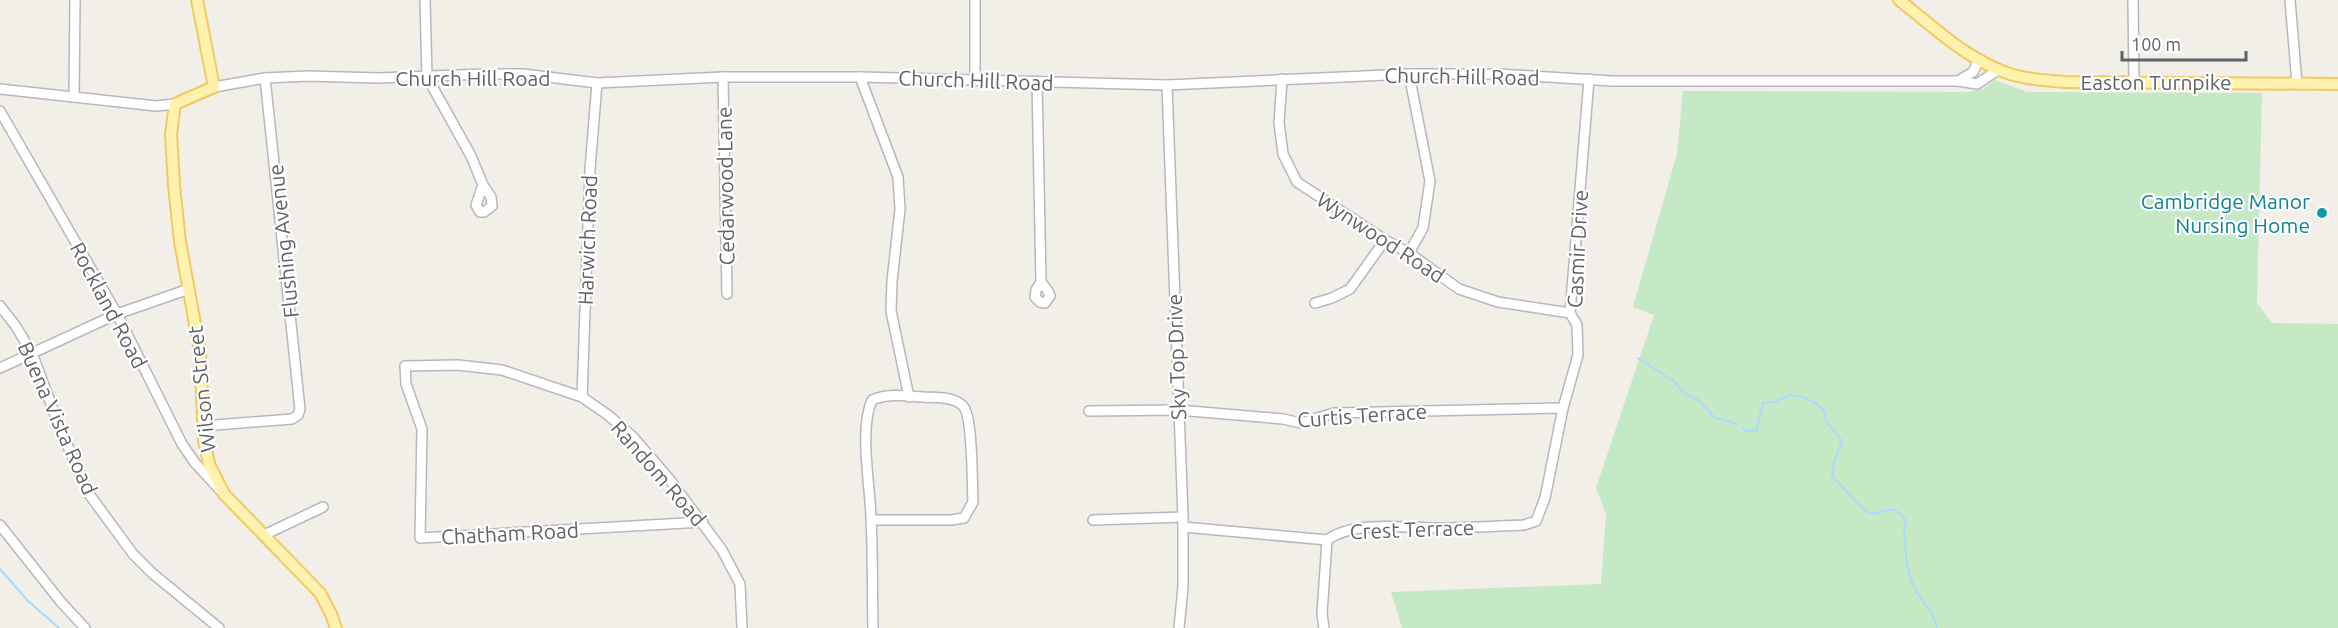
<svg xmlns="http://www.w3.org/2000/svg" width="2338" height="628" font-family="Ubuntu,sans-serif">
<rect width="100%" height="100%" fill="#f1efe8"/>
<path fill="#c5e8c5" d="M1995,80L2027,92L2262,93L2257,303L2272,323L2338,324V628H1402L1391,592L1601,584L1606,514L1596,488L1654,315L1633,307L1677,154L1683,91L1969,92L1983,89Z"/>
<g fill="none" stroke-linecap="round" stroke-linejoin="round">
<g stroke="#aadaff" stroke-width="2">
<path d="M1638,358L1675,382L1682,392L1698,400L1715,418L1738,424"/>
<path d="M1743,428L1746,431H1756L1763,403L1774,402L1789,395L1800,396L1814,402L1824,411L1826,421L1842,441L1833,465L1832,477C1845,486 1852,501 1865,510C1881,522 1889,496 1906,521L1904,527C1906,548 1905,568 1914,587C1921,602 1934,611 1937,628"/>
<path d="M0,569L28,601L59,628"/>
</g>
<g stroke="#b5b8bc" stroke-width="12">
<g id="minor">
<path d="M425,0L427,77L471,156L483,185L491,197L492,206L484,212H480L476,205L483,185"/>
<path d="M2133,0L2134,82"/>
<path d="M2290,0L2297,84"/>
<path d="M1409,74L1430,181L1423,228L1409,253"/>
<path d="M723,77L727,294"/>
<path d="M860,77L898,177L900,209L892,281L891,311L909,397"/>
<path d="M1282,79L1279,123L1283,154L1297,182L1385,240L1409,253L1459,289L1498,302L1570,313"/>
<path d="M975,81V0"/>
<path d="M1958,81L1973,72L1979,59"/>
<path d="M1037,82L1041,282L1048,291L1050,296L1045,303L1040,302L1035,297L1036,290L1041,282"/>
<path d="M1167,85L1183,517V587L1179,628"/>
<path d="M214,87L265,78L308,76L378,78L485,74H523L597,83L723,77H860L1167,85L1409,74H1499L1612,81H1958L1977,84L1998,70"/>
<path d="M0,89L156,106L175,104"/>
<path d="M74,97L75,0"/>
<path d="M0,111L117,314L182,444L195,463L220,490"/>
<path d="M1315,303L1332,298L1350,289L1385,240"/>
<path d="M0,306L15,325L32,353L61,431L89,494L133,554L152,573L219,628"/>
<path d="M0,368L117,314L189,289"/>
<path d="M582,397L590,169L597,83"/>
<path d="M1089,411L1178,410L1283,419L1301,423L1334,413L1563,408"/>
<path d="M203,426L292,419L298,415L300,409L265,78"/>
<path d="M871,520H951L964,518L973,502C972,485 973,416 963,406C954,396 934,398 923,397C906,396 888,393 872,400C859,429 870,484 871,518C873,554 872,591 873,628"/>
<path d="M1093,520L1183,517"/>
<path d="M703,522L420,538L422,429L406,384L405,366L458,365L502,370L582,397L608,415L633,437L670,480L722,550L740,584L742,628"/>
<path d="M0,525L61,602L85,628"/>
<path d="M1183,527L1327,540C1354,520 1404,528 1436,528C1465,528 1495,526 1524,525L1536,521L1545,498L1563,408L1578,355L1577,325L1570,313L1589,79"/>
<path d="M264,535L323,507"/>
<path d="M1324,628L1322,614L1327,540"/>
</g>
</g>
<g stroke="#f2c960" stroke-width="14">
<g id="major">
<path d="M197,0L214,87L175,104L171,134L174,185L180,242L200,351L204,440L209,464L224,494L320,593L331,614L336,628"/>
<path d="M1899,0C1930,24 1961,54 1997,69C2018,79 2042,80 2065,82L2338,84"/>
</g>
</g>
<use href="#minor" stroke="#fff" stroke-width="9"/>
<use href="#major" stroke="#fff2af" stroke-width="10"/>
</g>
<circle fill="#0f9aa8" stroke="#fff" stroke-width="2" cx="2322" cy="213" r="6"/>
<g text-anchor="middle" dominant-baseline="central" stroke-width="4.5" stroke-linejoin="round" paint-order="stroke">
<g font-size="21" fill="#5f6368" stroke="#fff">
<text transform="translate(1462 76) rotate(1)">Church Hill Road</text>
<text x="473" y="78">Church Hill Road</text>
<text transform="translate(976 80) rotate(2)">Church Hill Road</text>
<text x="2156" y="82">Easton Turnpike</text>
<text transform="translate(725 186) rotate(-91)">Cedarwood Lane</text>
<text transform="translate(1381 237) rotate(33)">Wynwood Road</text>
<text transform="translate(587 240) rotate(-88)">Harwich Road</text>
<text transform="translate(283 241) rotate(-96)">Flushing Avenue</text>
<text transform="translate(1577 249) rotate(-87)">Casmir Drive</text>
<text transform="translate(109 305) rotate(62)">Rockland Road</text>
<text transform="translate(1176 357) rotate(-92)">Sky Top Drive</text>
<text transform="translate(201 389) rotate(-96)">Wilson Street</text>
<text transform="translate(1362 415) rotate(-4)">Curtis Terrace</text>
<text transform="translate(58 418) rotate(66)">Buena Vista Road</text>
<text transform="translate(659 473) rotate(49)">Random Road</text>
<text transform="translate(1412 529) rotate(-2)">Crest Terrace</text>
<text transform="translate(510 533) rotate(-3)">Chatham Road</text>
</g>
<g font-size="21" fill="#0d838f" stroke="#fff" text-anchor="end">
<text x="2310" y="201">Cambridge Manor<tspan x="2310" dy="24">Nursing Home</tspan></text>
</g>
</g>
<path d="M2122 51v9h124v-9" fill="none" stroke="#5f6368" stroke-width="3"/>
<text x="2131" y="51" font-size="18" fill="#5f6368" stroke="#ffffff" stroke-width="4.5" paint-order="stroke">100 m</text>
</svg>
